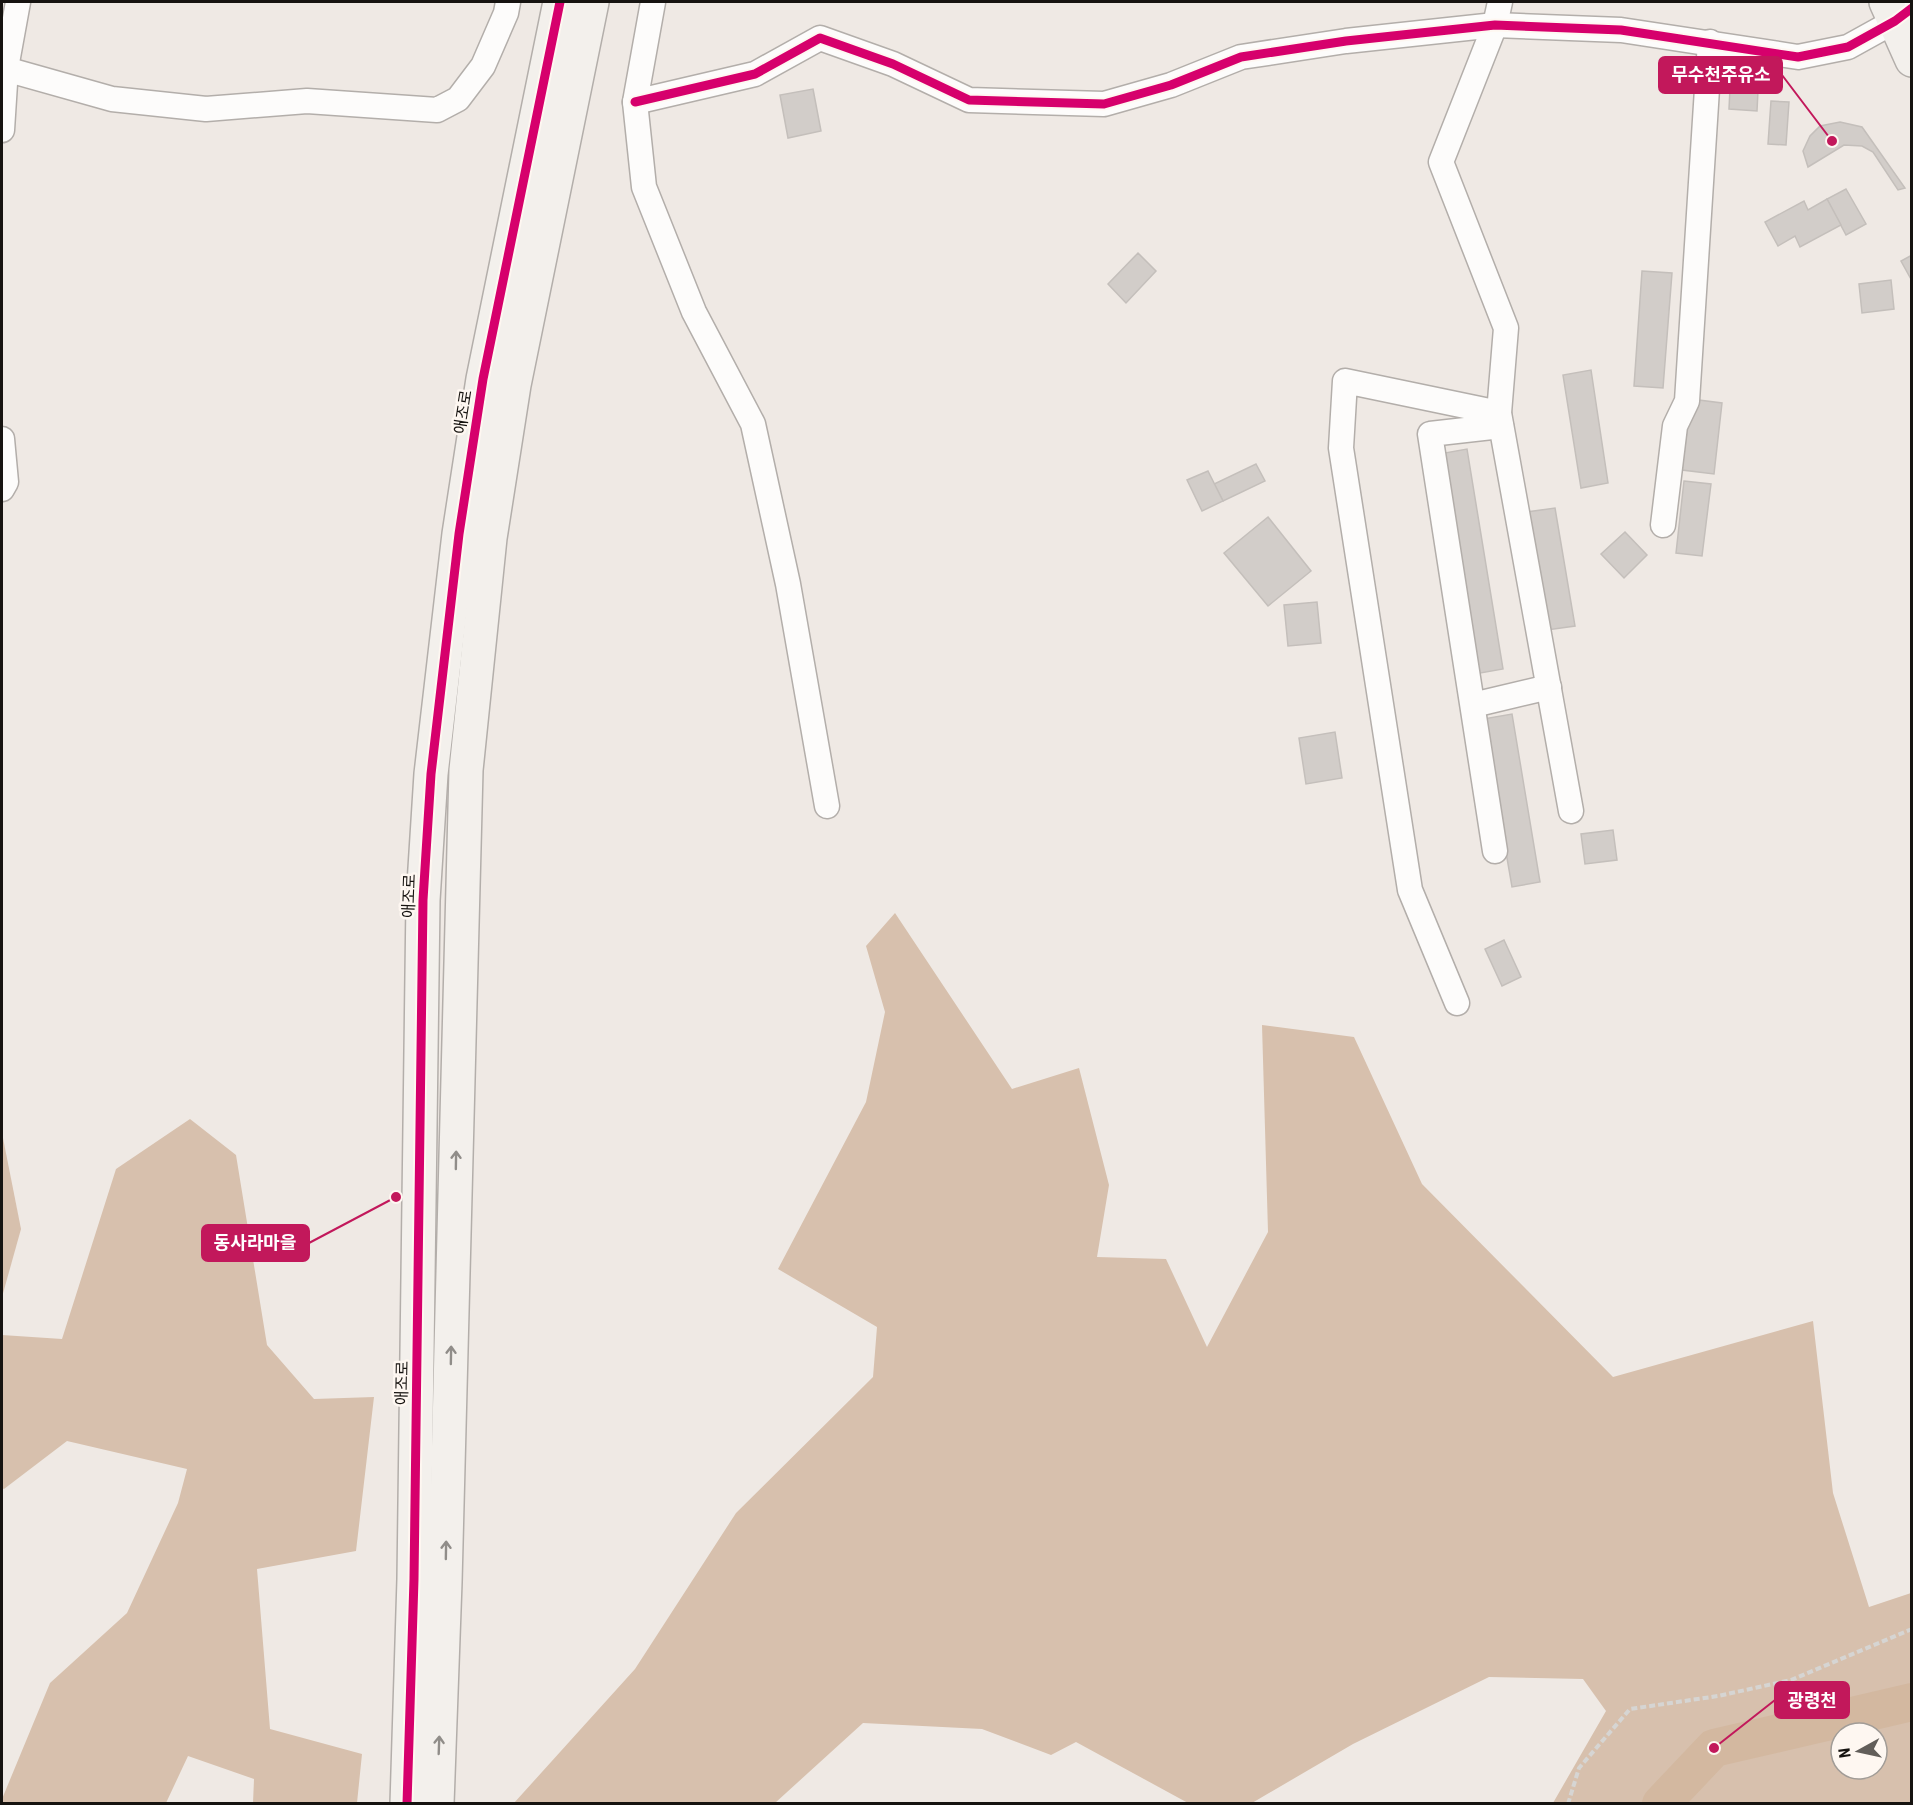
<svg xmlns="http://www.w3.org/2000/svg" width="1913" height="1805" font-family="'Roboto Condensed','Noto Sans KR',sans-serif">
<rect width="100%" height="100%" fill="#efe9e4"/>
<g fill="#d7c0ad" fill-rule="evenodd">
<path d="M895,913L1012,1089L1079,1068L1109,1185L1097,1257L1166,1259L1207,1347L1268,1232L1262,1025L1354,1037L1422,1184L1613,1377L1813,1321L1833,1493L1869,1607L1911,1593V1803H1553L1606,1711L1583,1679L1489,1677L1353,1744L1252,1803H1188L1076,1742L1051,1755L982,1729L863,1723L775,1803H514L635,1669L736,1513L873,1377L877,1327L778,1269L866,1102L885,1012L866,946ZM1841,1733H1877V1769H1841Z"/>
<path d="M190,1119L236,1155L267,1345L314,1399L374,1397L356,1551L257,1569L270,1729L362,1754L357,1803H253L254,1779L188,1756L166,1803H2V1799L50,1683L127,1613L178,1503L187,1469L67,1441L4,1489L2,1488V1335L62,1339L116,1169Z"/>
<path d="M2,1133L21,1229L2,1297Z"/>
</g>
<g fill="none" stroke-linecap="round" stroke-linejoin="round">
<path stroke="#d3b8a0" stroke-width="38" d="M1661,1804L1714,1748L1912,1702"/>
</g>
<g fill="#d2cdc9" stroke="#c4bfbb" stroke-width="1.5">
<path d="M1731,68L1759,70L1757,111L1729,109Z"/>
<path d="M813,89L821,131L788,138L780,95Z"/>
<path d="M1771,101L1789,102L1786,145L1768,144Z"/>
<path d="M1840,122L1862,127L1905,188L1898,190L1873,152L1862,146L1844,145L1808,167L1803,151L1810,136L1820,126Z"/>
<path d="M1846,189L1866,224L1846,235L1827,199Z"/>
<path d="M1827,199L1841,225L1800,247L1795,236L1778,246L1765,222L1804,201L1808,210Z"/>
<path d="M1138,253L1156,271L1126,303L1108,284Z"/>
<path d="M1912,255V281L1901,261Z"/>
<path d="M1642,271L1672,273L1663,388L1634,386Z"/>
<path d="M1891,280L1894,309L1862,313L1859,284Z"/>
<path d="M1591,370L1608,483L1581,488L1563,375Z"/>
<path d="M1691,399L1722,403L1714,474L1682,470Z"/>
<path d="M1467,449L1503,669L1475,674L1439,454Z"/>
<path d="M1256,464L1265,481L1223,501L1214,484Z"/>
<path d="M1208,471L1223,501L1202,511L1187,480Z"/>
<path d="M1684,481L1711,484L1702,556L1676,553Z"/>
<path d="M1555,508L1575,626L1547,630L1527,512Z"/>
<path d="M1268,517L1311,571L1268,606L1224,553Z"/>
<path d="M1625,532L1647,555L1624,578L1601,554Z"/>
<path d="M1317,602L1321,643L1288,646L1284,605Z"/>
<path d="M1512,714L1540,882L1512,887L1483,719Z"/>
<path d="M1335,732L1342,778L1306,784L1299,738Z"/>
<path d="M1613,830L1617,860L1585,864L1581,834Z"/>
<path d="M1504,940L1521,977L1502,986L1485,949Z"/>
</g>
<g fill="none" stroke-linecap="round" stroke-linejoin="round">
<g stroke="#b3aeaa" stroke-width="27">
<g id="street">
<path d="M653,2L635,102L644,187L694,312L753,424L788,584L827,806"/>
<path d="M1500,2L1495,25L1441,162L1506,328L1499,413L1571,811"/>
<path d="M2,68L112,99L206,109L307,101L437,110L458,99L483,66L506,13L508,2"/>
<path d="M635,102L755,74L820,38L893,64L969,100L1104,104L1171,85L1241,57L1346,41L1495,25L1621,30L1798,57L1848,47L1895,21L1912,8"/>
<path d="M2,130L6,68L18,2"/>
<path d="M2,439L6,482L2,489"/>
<path d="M1663,525L1675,426L1687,401L1710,42"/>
<path d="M1473,705L1549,687"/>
<path d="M1495,851L1430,434L1501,426"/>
<path d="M1457,1003L1410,890L1341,448L1345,381L1499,413"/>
</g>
</g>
<g stroke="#b3aeaa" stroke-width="36">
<g id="secondary">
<path d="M1886,2L1912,60"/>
<path d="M407,1804L414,1579L423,900L431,774L459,534L483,379L560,2"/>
<path d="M437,1804L445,1582L466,770L490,538L514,385L592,2"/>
</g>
</g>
<path stroke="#d6d5d3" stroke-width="4" stroke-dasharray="6 3" stroke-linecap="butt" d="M1568,1804L1579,1768L1630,1709L1718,1696L1791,1680L1912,1629"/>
<use href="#street" stroke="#fdfcfb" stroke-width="24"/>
<use href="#secondary" stroke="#f3f0ec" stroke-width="33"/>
<g stroke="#fef7f1" stroke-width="13">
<g id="cycleway">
<path d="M635,102L755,74L820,38L893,64L969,100L1104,104L1171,85L1241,57L1346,41L1495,25L1621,30L1798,57L1848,47L1895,21L1912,8"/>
<path d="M407,1804L414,1579L423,900L431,774L459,534L483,379L560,2"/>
</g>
</g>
<use href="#cycleway" stroke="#d6006c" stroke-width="9"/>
</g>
<defs><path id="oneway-shaft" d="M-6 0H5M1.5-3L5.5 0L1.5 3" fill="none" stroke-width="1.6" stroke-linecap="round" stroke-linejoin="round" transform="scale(1.5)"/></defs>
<g stroke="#908d89">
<use href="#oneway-shaft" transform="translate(456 1160) rotate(-89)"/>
<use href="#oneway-shaft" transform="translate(451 1355) rotate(-89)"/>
<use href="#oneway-shaft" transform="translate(446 1550) rotate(-89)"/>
<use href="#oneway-shaft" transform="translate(439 1745) rotate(-88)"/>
</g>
<g text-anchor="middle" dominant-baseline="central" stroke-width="5" stroke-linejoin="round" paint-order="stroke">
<g font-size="16" fill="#161310" stroke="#fef7f1">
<text transform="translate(463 412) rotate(-81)">애조로</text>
<text transform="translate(409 896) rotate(-88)">애조로</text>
<text transform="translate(402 1383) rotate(-89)">애조로</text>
</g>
</g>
<path fill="none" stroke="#c2185b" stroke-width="2" d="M1832 141L1782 75M396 1197L309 1243M1714 1748L1775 1700"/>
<g fill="#c2185b" stroke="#fef7f1" stroke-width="2">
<circle cx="1832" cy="141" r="6"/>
<circle cx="396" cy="1197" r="6"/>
<circle cx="1714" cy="1748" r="6"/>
</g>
<g fill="#c2185b" stroke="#c2185b" stroke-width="2">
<rect x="1659" y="57" width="123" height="36" rx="6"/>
<rect x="202" y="1225" width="107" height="36" rx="6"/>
<rect x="1775" y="1682" width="74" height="36" rx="6"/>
</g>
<g font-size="18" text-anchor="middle" font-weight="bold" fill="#fff">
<text x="1721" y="81">무수천주유소</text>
<text x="255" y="1249">동사라마을</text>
<text x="1812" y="1707">광령천</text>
</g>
<rect width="1913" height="1805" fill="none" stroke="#161310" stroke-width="6"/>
<g transform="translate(1859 1751) rotate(262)"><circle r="28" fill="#fef7f1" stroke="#a19c97" stroke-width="1.5"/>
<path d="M0-4.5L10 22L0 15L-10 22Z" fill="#625e5a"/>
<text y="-9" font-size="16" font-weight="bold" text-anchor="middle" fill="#161310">N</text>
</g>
</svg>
